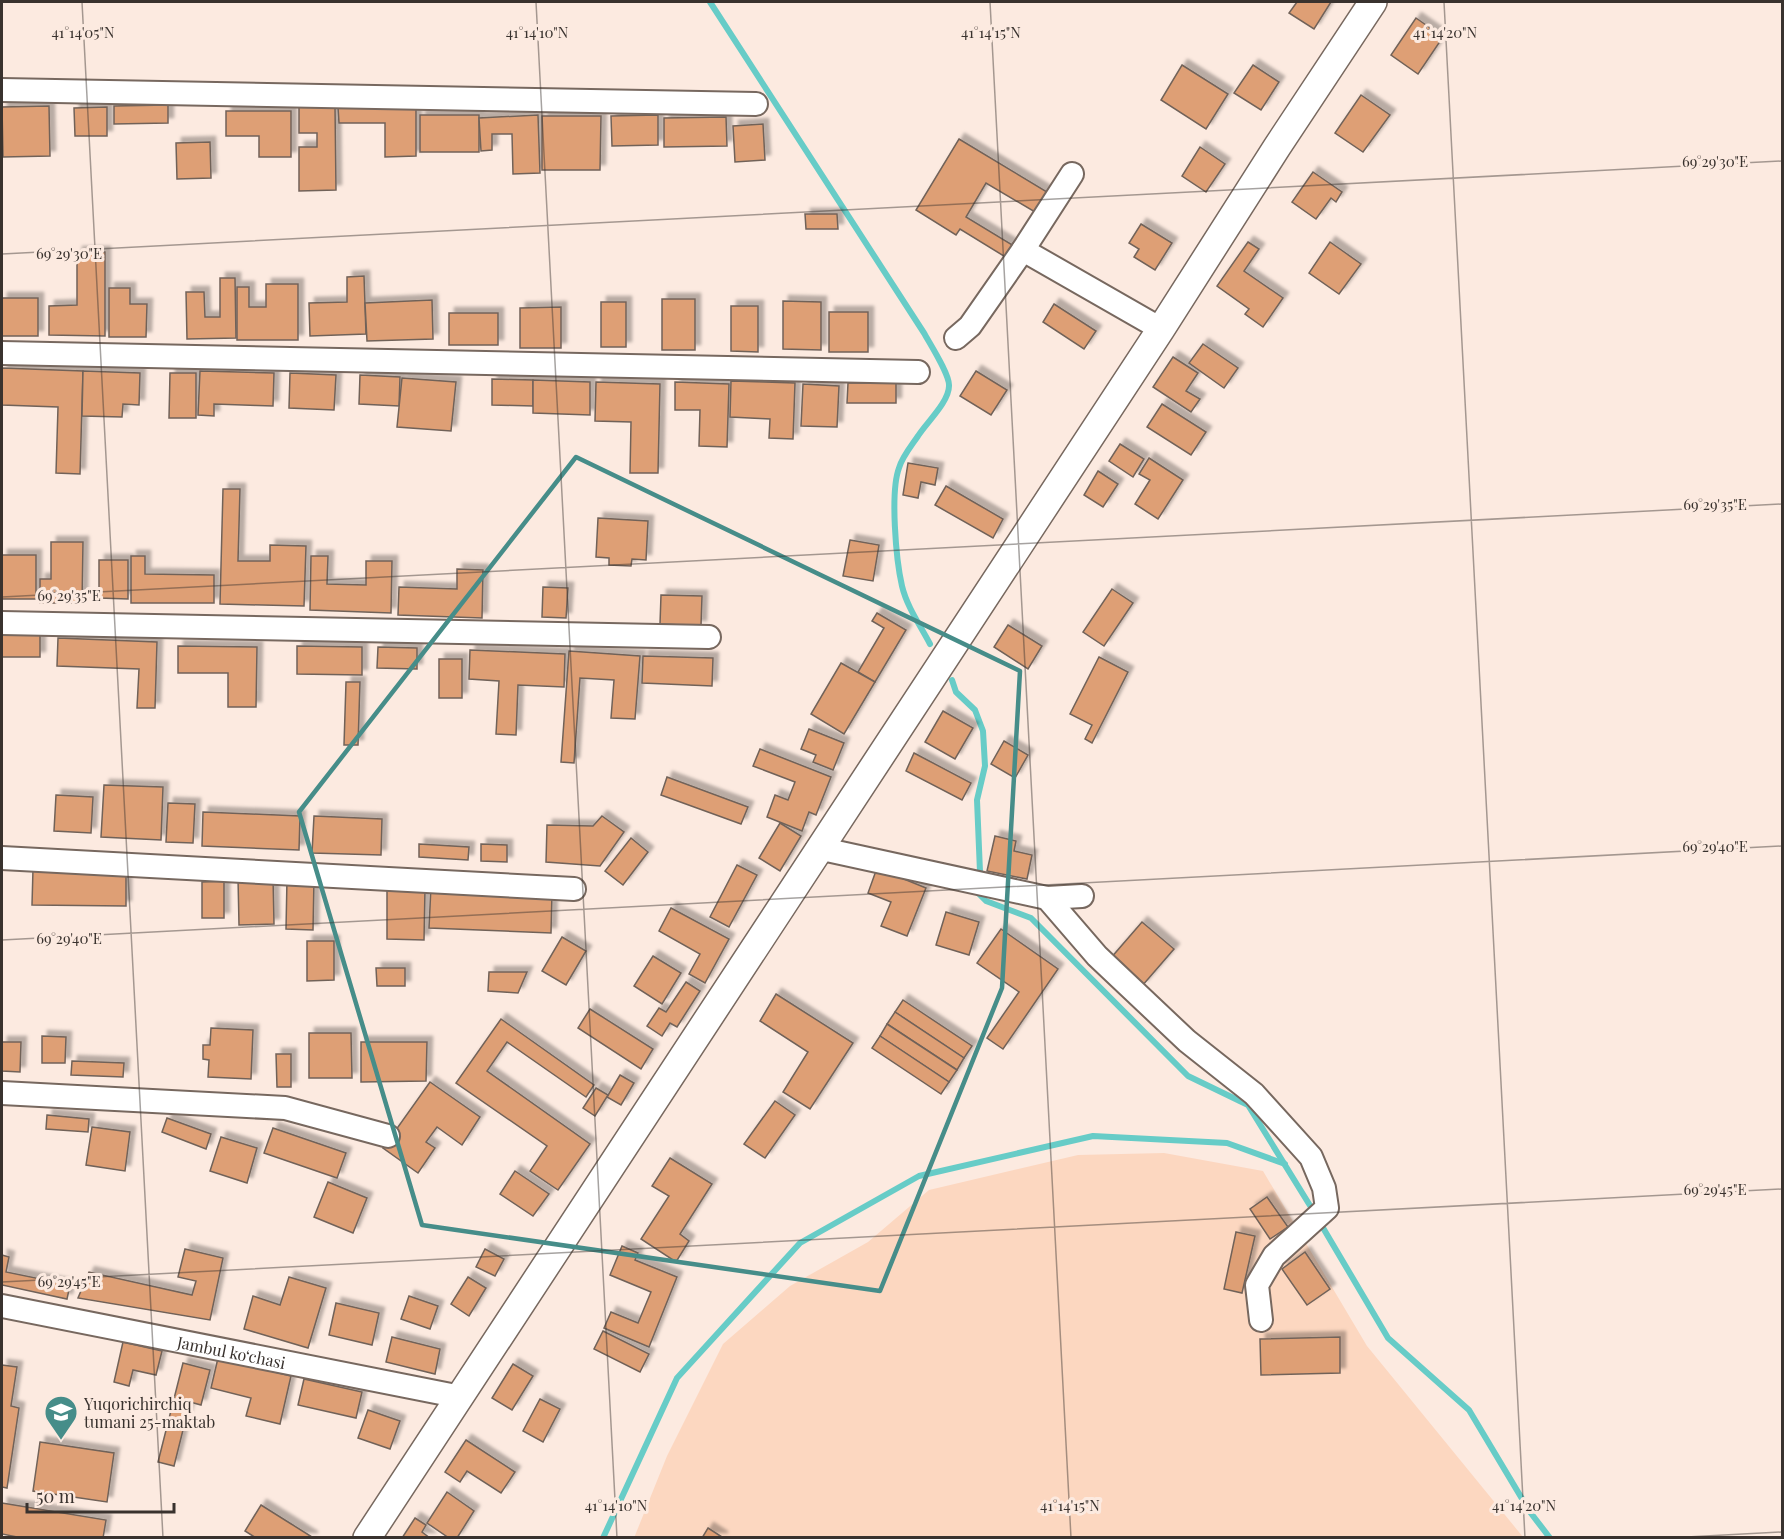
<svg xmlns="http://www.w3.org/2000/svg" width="1784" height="1539" font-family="'Playfair Display',serif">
<defs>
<filter id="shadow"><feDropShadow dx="5.5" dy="-5.5" stdDeviation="1.5" flood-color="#0004"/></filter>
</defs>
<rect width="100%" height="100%" fill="#fceae0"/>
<path fill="#fcd7c0" d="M1164,1153L1263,1171L1367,1346L1523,1537L634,1538L667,1456L723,1344L790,1286L868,1242L929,1190L1078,1155Z"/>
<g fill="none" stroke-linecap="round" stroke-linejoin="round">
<g stroke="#67ccc7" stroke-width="6">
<path d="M710,2L924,333C930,344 950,375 949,386C949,402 926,423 918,436C912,445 902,457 899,468C890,492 896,560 902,586C907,607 920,625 930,644"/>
<path d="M952,680L956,692L975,710L983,731L985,766L977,800L980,872"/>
<path d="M978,893L986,901L1031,918L1188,1076L1248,1105L1314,1212"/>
<path d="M1319,1221L1388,1338L1469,1410L1530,1512L1550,1538"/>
<path d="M603,1538L677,1378L800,1243L919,1176L1093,1136L1227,1143L1285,1164"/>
</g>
</g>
<g fill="#de9f74" stroke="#716259" stroke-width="1.5" filter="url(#shadow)">
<path d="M1297,2H1331L1314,29L1289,13Z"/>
<path d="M1416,18L1443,37L1418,74L1391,55Z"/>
<path d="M1182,65L1228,94L1206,129L1161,100Z"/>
<path d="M1253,65L1279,82L1261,110L1234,93Z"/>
<path d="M1361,95L1390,115L1363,152L1335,133Z"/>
<path d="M168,105V123L114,124V106Z"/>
<path d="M49,106L50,156L3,157L2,107Z"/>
<path d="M335,106L336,190L299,191V147H317V133H299V107Z"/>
<path d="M107,107V136H75L74,108Z"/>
<path d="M338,107H416V156L385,157V123H339Z"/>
<path d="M226,111H291V157H259V136H226Z"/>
<rect x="420" y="115" width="59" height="37"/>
<path d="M538,115L540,173L513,174L512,134H492V150L481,151L479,118Z"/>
<path d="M658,115V145L612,146L611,116Z"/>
<path d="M542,116H601L600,170H542Z"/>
<path d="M726,117L727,146L664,147V118Z"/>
<path d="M763,124L765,160L735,162L733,126Z"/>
<path d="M959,139L1047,192L1035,212L986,183L966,217L1014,246L1007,258L960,229L956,235L916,210Z"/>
<path d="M210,142L211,178L177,179L176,143Z"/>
<path d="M1200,147L1225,164L1206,192L1182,176Z"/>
<path d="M1313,172L1342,192L1336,202L1331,198L1316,219L1292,202Z"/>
<path d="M805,214H837L838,229H806Z"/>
<path d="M1141,224L1172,243L1155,270L1134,257L1139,249L1129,243Z"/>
<path d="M1248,242L1259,249L1244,271L1283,298L1263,327L1245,314L1249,309L1217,286Z"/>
<path d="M1330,242L1361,264L1339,294L1309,273Z"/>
<path d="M77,252H105V336L49,335V306L77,305Z"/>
<path d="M364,276L366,334L310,336L309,303L347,302V277Z"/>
<path d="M220,278H235L236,338L187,339L186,292H204L205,317H220Z"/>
<path d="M266,284H298V340H237V287H249V307H266Z"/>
<path d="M109,288H130V304H147L146,337H109Z"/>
<rect x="2" y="298" width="36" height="38"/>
<rect x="662" y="299" width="33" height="51"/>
<path d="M432,300L433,339L367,341L365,303Z"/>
<path d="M783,301L821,302V350L783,349Z"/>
<rect x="601" y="302" width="25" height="45"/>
<path d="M1054,304L1096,331L1084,349L1043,322Z"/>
<path d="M731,306H758V352L731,351Z"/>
<path d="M561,307V348H520V308Z"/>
<rect x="829" y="312" width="39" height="40"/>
<rect x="449" y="313" width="49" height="32"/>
<path d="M1203,344L1238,368L1224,388L1189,363Z"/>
<path d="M1173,357L1198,373L1186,391L1200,399L1191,412L1153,387Z"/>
<path d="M2,368L83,371L80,474L56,473L58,407L2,405Z"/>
<path d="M83,371L140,373L139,405L123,404L122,417L82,416Z"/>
<path d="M200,371L274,373L273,406L214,404V416L198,415Z"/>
<path d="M976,371L1007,390L991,415L960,396Z"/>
<path d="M170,373H196V418H169Z"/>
<path d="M290,373L336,375L334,410L289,408Z"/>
<path d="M360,375L400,377L399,406L359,404Z"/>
<path d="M402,378L456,382L451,431L397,427Z"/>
<path d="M492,379L533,380V406L492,405Z"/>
<path d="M533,380L590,382V415L533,413Z"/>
<path d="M731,381L795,383L793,439L769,438L770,419L730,417Z"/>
<path d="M596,382L660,384L658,473H630L631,422L595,421Z"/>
<path d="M675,382L729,384L727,447L699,446L700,410H675Z"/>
<path d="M848,383H896V403H847Z"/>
<path d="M803,384L839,386L837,427L801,426Z"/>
<path d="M1162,404L1206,432L1191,455L1147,427Z"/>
<path d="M1120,444L1144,459L1133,477L1109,461Z"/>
<path d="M1149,458L1183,480L1158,519L1135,504L1150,480L1139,474Z"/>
<path d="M908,463L938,468L935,485L921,482L918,498L903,495Z"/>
<path d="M1098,471L1118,484L1103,507L1084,495Z"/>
<path d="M946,486L1003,519L993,538L935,505Z"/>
<path d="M223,489H240L238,561H270V545L306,546L304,606L220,604Z"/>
<path d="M598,518L648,521L646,560L632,559L631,566L609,565V558L596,557Z"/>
<path d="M850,540L879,545L873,581L843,576Z"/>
<path d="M51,542H83L82,603H40V579H51Z"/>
<rect x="2" y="555" width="34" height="44"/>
<path d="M131,556H145V574L214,575V603H131Z"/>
<path d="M311,556H328L327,584L366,585V561H392L391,613L310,610Z"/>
<path d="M99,560H128V599L99,598Z"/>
<path d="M457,569L483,570L482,618L398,615L399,587L457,589Z"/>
<path d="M543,587L568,588L566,618L542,617Z"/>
<path d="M1112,589L1133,603L1104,646L1083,632Z"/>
<path d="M661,595L702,596L701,626L660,624Z"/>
<path d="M877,613L906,630L875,682L858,672L884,628L872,621Z"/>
<path d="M1008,625L1042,646L1028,669L994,647Z"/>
<rect x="2" y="633" width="38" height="24"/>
<path d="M58,638L157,642L155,708H137L139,669L57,666Z"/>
<path d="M178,646L257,647L256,707H228V673H178Z"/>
<path d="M297,646L362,647V675L297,674Z"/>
<path d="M378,647L417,648V669L377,668Z"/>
<path d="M470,650L565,654L564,687L518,685L516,735L496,734L499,681L469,679Z"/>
<path d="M569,651L640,656L635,719L611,718L614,680L580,678L574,763L561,762Z"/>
<path d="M643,656L713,658L712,686L642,683Z"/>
<path d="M1099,657L1128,672L1092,743L1085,739L1092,725L1070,714Z"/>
<rect x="439" y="659" width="23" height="39"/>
<path d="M841,663L875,682L844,734L811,714Z"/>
<path d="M346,682H360L358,745H344Z"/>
<path d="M943,711L973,728L955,759L925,742Z"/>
<path d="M809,729L844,743L833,770L813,762L816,755L801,749Z"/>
<path d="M1004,741L1028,755L1015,778L991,764Z"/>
<path d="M760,749L831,777L816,815L809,812L802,831L767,817L775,795L788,800L795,782L753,766Z"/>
<path d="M914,753L971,783L962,800L906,771Z"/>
<path d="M667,777L748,807L741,824L661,795Z"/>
<path d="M104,785L163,787L161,840L101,837Z"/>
<path d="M56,795L93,797L91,833L54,831Z"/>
<path d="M168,803L195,804L193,843L166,842Z"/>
<path d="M203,812L300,816L299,850L202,846Z"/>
<path d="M314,816L382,819L381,855L312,853Z"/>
<path d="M602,816L624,832L600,866L546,862L547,825L593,826Z"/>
<path d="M780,823L801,836L780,871L759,858Z"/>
<path d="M995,836L1016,841L1014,851L1032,855L1027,879L987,871Z"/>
<path d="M631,838L648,852L623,885L605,871Z"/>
<path d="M419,844L469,847L468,860L419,857Z"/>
<path d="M481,844L507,845V862L481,861Z"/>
<path d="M737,865L757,875L729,927L710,917Z"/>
<path d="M877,868L926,888L907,936L881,926L891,902L868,893Z"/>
<path d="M33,869L126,870V906L32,905Z"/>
<path d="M273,877L274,924L239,925L238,878Z"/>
<path d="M287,879H314L313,930L286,929Z"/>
<path d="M224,881V918H202V882Z"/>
<path d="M431,886L552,892L551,933L429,928Z"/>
<path d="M387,888L425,889L424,940L387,939Z"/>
<path d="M671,908L729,939L705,983L689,974L700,954L659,931Z"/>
<path d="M946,912L979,922L969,955L936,945Z"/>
<path d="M1142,922L1174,949L1142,986L1110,959Z"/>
<path d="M1001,929L1058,969L1003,1049L987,1038L1019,992L977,963Z"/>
<path d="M562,937L586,951L566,985L542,971Z"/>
<path d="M307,941H334V980L307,981Z"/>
<path d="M653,956L681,973L662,1004L634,986Z"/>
<path d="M376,968H405V986H377Z"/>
<path d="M489,972H527L518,993L488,991Z"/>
<path d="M686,982L700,991L677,1027L670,1023L662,1036L647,1026L659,1008L666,1012Z"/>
<path d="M776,994L853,1043L810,1109L783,1092L808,1052L760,1021Z"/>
<path d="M903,1000L972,1046L964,1058L895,1012Z"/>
<path d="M590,1009L653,1049L641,1069L578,1028Z"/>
<path d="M895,1012L964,1058L957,1070L887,1024Z"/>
<path d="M501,1019L594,1085L586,1097L507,1042L487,1071L590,1144L558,1190L530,1171L547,1146L456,1083Z"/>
<path d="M887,1024L957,1070L949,1082L880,1036Z"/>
<path d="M211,1028L253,1030L251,1079L208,1077L209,1060L203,1059V1045H210Z"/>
<path d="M309,1033H351L352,1078H309Z"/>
<path d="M42,1036L66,1037L65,1063H42Z"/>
<path d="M880,1036L949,1082L941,1094L872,1048Z"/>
<path d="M2,1042H21L20,1072L2,1071Z"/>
<path d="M361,1042H427L426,1081L361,1082Z"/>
<path d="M276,1054H291V1087H277Z"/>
<path d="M72,1061L124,1063L123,1077L71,1075Z"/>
<path d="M620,1075L634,1083L621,1105L607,1097Z"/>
<path d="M430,1082L480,1117L462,1145L437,1127L426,1142L435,1148L418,1173L383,1148Z"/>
<path d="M596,1088L608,1095L595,1116L583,1108Z"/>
<path d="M775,1101L795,1115L765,1158L744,1144Z"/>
<path d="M47,1115L89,1119L88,1132L46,1129Z"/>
<path d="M167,1118L211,1134L206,1149L162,1132Z"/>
<path d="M92,1127L130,1132L125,1171L86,1165Z"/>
<path d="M273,1128L346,1153L337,1178L264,1153Z"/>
<path d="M221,1137L257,1148L247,1183L210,1171Z"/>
<path d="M670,1158L712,1184L680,1234L689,1241L676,1262L641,1239L669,1196L652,1186Z"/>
<path d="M515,1171L549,1194L533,1216L500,1194Z"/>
<path d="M328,1182L367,1198L353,1233L314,1217Z"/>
<path d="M1267,1197L1288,1227L1270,1239L1250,1209Z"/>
<path d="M1236,1232L1255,1236L1242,1293L1224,1289Z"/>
<path d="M622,1246L638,1253L635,1260L677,1277L649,1347L604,1328L611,1312L638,1323L651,1292L610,1275Z"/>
<path d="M185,1249L223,1258L210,1320L78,1298L89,1272L192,1295L196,1281L178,1277Z"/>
<path d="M485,1249L504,1259L495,1276L476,1267Z"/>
<path d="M1305,1252L1330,1289L1307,1305L1282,1269Z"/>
<path d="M2,1255L9,1257L6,1272L70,1285L67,1299L2,1285Z"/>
<path d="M289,1277L326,1288L308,1348L244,1329L253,1296L280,1305Z"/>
<path d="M468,1277L486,1288L469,1316L451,1304Z"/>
<path d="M409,1296L438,1306L430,1329L401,1319Z"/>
<path d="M336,1303L379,1313L372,1345L329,1335Z"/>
<path d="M603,1331L649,1354L640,1372L594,1349Z"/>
<path d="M392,1337L440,1349L435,1374L386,1362Z"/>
<path d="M1340,1337V1373L1261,1375L1260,1339Z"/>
<path d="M123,1342L162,1351L156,1375L133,1370L129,1386L114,1382Z"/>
<path d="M218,1358L291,1376L280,1424L246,1416L251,1398L211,1388Z"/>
<path d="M183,1363L210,1370L201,1405L190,1402L174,1466L158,1462Z"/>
<path d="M513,1364L533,1376L512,1410L492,1398Z"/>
<path d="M2,1365L17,1367L11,1406L19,1408L7,1488L2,1487Z"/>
<path d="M304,1379L362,1392L356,1418L298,1405Z"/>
<path d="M540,1399L560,1409L543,1442L523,1431Z"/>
<path d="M368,1410L400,1421L390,1449L358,1438Z"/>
<path d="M466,1440L515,1472L501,1493L467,1471L460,1482L445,1472Z"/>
<path d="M40,1442L114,1453L107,1502L33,1491Z"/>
<path d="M447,1492L474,1511L457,1538H449L427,1523Z"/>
<path d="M2,1503L106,1520L103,1538H22L2,1534Z"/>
<path d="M261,1505L312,1537V1538H256L245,1531Z"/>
<path d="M415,1518L426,1525L422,1532L430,1538H402Z"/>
<path d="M708,1528L722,1537V1538H702Z"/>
</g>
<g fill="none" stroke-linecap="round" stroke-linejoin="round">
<g stroke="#77685f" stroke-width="26">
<g id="minor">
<path d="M2,90L756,104"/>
<path d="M1023,250L1161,329"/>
<path d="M956,338L970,326L1023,250L1072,174"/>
<path d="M2,353L918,372"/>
<path d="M2,623L709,637"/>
<path d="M817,850H827L1047,898L1082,896"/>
<path d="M2,858L574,889"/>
<path d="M1047,898L1097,956L1187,1041L1254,1094L1311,1157L1324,1188L1327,1208L1274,1256L1257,1285L1261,1320"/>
<path d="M2,1093L285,1108L388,1136"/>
<path id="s1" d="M2,1306L461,1397"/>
</g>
</g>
<g stroke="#77685f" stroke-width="30">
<path id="major" d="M367,1538L1161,329L1277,147L1373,2"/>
</g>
<use href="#minor" stroke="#fff" stroke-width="22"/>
<use href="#major" stroke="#fff" stroke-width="27"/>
</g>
<path fill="none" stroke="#468d89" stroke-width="4.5" stroke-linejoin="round" d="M576,457L1020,671L1002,988L880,1291L422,1225L299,812Z"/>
<path fill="none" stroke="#39322e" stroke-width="1.5" stroke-opacity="0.45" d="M82,2L163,1538M536,2L617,1538M990,2L1071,1538M1444,2L1525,1538M2,254L1782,161M2,597L1782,504M2,940L1782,846M2,1282L1782,1189M1668,1538L1782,1532"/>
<defs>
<g id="school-pin" transform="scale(1.725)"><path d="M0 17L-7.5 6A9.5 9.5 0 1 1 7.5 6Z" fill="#468d89" stroke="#fceae0"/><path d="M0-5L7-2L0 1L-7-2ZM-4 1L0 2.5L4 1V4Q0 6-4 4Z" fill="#fff"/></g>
</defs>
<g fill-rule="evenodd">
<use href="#school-pin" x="61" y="1412"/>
</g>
<g text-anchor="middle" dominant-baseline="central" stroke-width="6" stroke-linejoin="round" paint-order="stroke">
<g font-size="16" fill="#39322e" stroke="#fceae0">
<text stroke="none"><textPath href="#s1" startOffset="234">Jambul ko‘chasi</textPath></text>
</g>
<g font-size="16" fill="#39322e" stroke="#fceae0" text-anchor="start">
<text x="84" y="1403">Yuqorichirchiq<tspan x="84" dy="18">tumani 25-maktab</tspan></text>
</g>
</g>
<g font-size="15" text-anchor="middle" fill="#39322e" stroke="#fceae0" stroke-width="6" stroke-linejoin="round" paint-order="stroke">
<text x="83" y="38">41°14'05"N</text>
<text x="537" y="38">41°14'10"N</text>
<text x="991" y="38">41°14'15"N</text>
<text x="1445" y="38">41°14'20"N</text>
<text x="1715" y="167">69°29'30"E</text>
<text x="69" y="259">69°29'30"E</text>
<text x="1715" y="510">69°29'35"E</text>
<text x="69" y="601">69°29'35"E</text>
<text x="1715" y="852">69°29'40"E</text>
<text x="69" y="944">69°29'40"E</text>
<text x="1715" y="1195">69°29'45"E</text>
<text x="69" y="1287">69°29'45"E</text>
<text x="616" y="1511">41°14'10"N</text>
<text x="1070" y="1511">41°14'15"N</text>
<text x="1524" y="1511">41°14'20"N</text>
</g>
<rect width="1784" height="1539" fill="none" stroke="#39322e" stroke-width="6"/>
<path d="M27 1503v9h147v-9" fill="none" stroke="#39322e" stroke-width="3"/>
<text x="36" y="1503" font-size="18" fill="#39322e" stroke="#fceae0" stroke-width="4.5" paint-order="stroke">50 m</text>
</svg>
